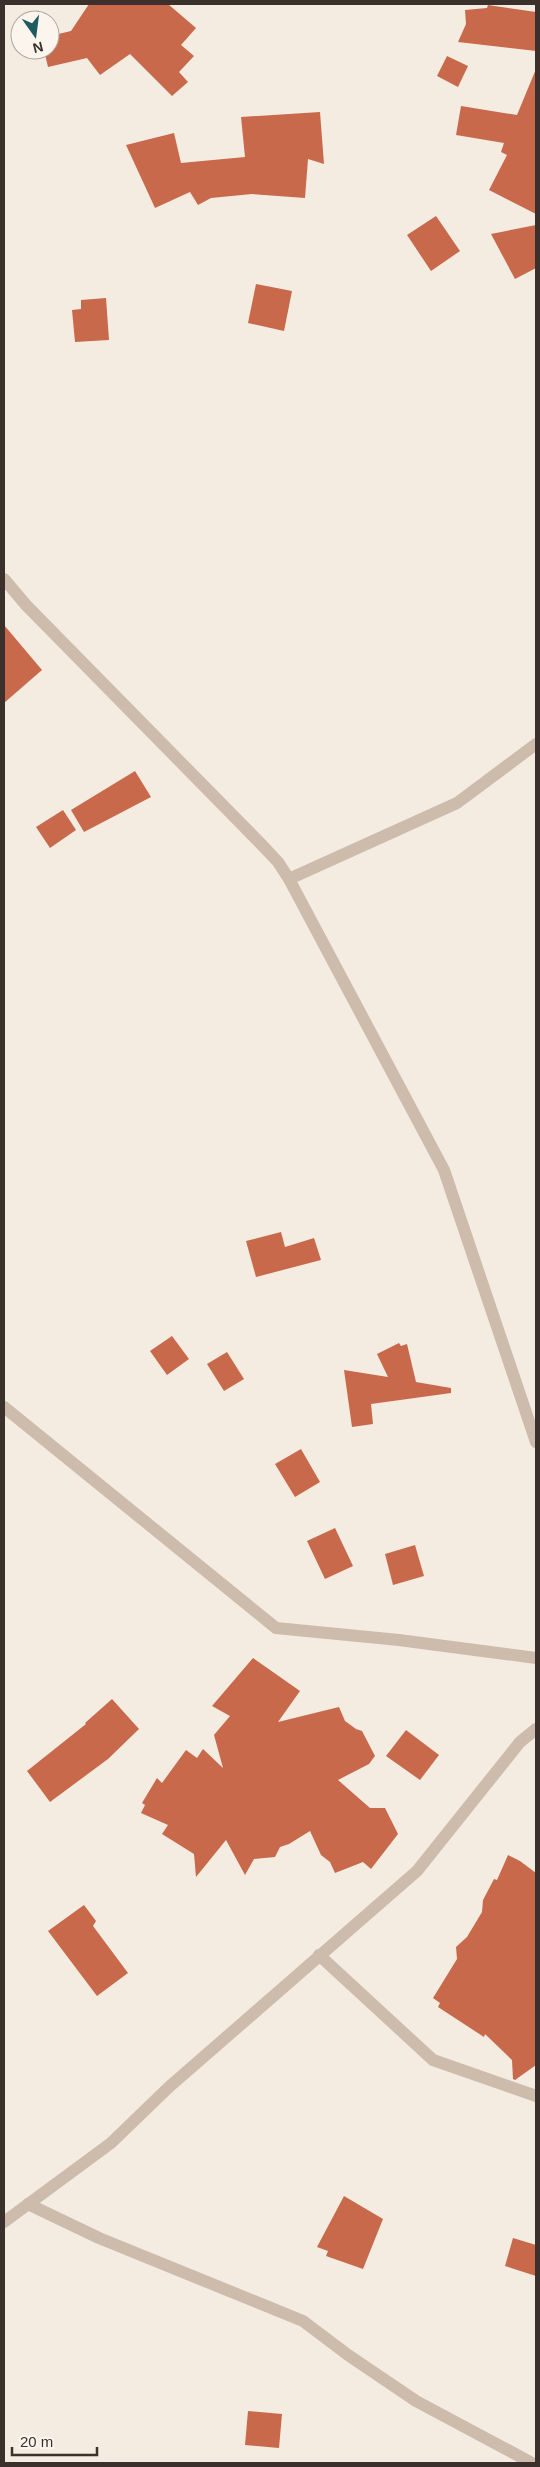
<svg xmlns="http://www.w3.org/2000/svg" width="540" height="2467" font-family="Arial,sans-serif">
<rect width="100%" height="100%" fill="#f4ebe1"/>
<g fill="#c8694b">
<path d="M89,4H168L196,28L181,45L194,56L179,72L188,82L172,96L130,54L100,75L87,58L48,67L44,50H50V36L71,31Z"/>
<path d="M488,5L536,12V51L458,42L466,24L465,10L487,8Z"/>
<path d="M447,56L468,66L458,87L437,76Z"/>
<path d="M536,69V214L489,190L507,155L501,152L504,143L456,135L461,106L517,115Z"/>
<path d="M320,112L324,164L308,159L305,198L252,194L211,198L198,205L190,192L155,208L126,145L174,133L181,163L245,157L241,117Z"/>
<path d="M436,216L460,251L431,271L407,235Z"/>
<path d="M536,225V268L515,279L491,234Z"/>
<path d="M256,284L292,291L284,331L248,323Z"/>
<path d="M106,298L109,340L75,342L72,310L81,309V300Z"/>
<path d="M4,625L42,670L4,703Z"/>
<path d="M135,771L151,797L84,832L71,810Z"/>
<path d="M63,810L76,830L50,848L36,827Z"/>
<path d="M281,1232L285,1247L314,1238L321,1260L256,1277L246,1241Z"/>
<path d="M172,1336L189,1359L167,1375L150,1351Z"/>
<path d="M399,1343L401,1346L407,1344L416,1382L451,1388V1393L371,1404L373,1424L352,1427L344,1370L388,1377L377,1354Z"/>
<path d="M227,1352L244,1379L224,1391L207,1364Z"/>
<path d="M301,1449L320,1482L295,1497L275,1464Z"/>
<path d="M335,1528L353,1566L325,1579L307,1541Z"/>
<path d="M415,1545L424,1576L393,1585L385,1554Z"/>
<path d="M253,1658L300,1691L278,1722L339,1707L345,1721L356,1729L362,1731L375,1756L369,1764L338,1780L370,1808H385L398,1834L371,1869L363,1862L335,1873L330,1862L321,1855L310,1831L289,1844L280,1847L275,1857L254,1859L245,1875L226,1840L196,1877L194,1854L162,1834L168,1825L141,1813L145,1805L142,1803L157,1778L162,1783L186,1750L197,1758L203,1749L223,1768L214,1735L230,1716L212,1706Z"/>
<path d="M112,1699L139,1729L108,1759L50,1802L27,1771L86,1724L85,1723Z"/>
<path d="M406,1730L439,1755L420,1780L386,1756Z"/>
<path d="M508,1855L520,1861L536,1873V2065L515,2080L513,2079L512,2060L485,2034L484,2037L438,2007L440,2003L433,1998L457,1959L456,1947L467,1937L482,1912L483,1900L494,1879L497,1880Z"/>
<path d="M84,1905L96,1921L93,1926L128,1973L97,1996L48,1931Z"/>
<path d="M344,2196L383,2219L363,2269L326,2256L328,2251L317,2247Z"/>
<path d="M513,2238L536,2245V2276L505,2266Z"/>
<path d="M248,2411L282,2414L279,2448L245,2445Z"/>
</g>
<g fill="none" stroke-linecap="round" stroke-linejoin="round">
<g stroke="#cdbbac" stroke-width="12">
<path d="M4,579L26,605L261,844L278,862L289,879"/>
<path d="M536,744L457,803L289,879L444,1170L536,1442"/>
<path d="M4,1407L276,1628L399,1640L536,1658"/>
<path d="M319,1955L433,2060L536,2096"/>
<path d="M28,2204L99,2238L303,2321L348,2355L416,2401L532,2463"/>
<path d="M4,2222L111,2143L169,2087L417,1871L520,1742L536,1729"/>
</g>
</g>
<rect width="540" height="2467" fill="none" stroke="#3b302b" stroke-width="10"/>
<g transform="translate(35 35) rotate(166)"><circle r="24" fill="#fbf5ee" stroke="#aea6a0"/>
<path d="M0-4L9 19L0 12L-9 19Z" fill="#1f5a5e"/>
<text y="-8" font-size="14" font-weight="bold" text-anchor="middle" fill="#3b302b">N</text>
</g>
<path d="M12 2447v8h85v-8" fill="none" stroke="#3b302b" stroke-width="2.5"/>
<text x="20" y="2447" font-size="15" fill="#3b302b" stroke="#fbf5ee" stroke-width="4" paint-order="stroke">20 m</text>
</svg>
